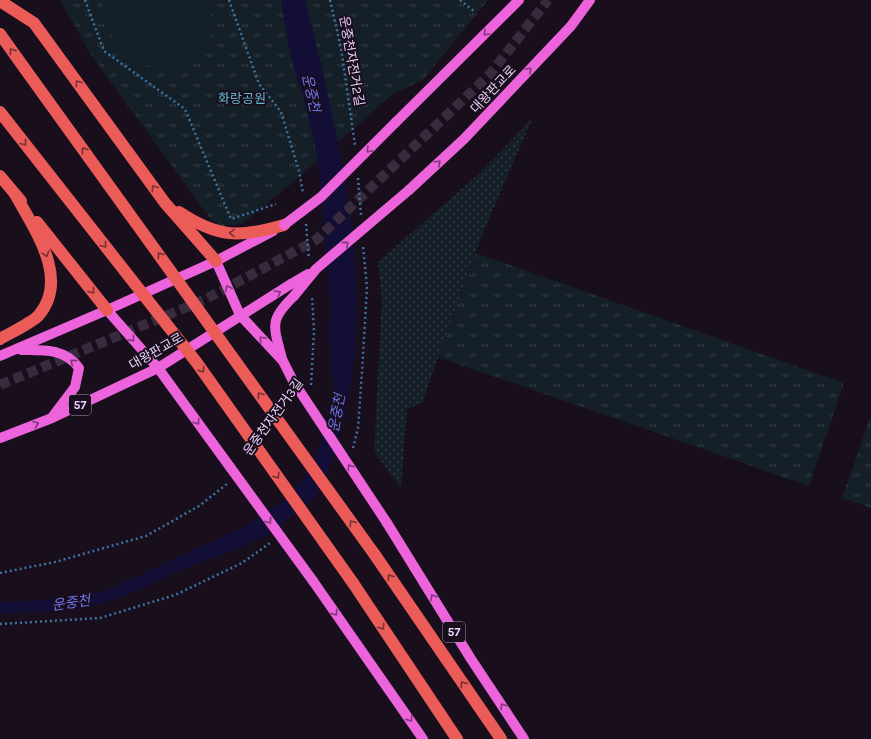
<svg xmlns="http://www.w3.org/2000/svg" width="871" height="739" font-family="Karla,'Noto Sans KR',sans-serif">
<defs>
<pattern id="grass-dots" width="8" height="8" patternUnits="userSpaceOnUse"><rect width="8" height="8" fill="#141f28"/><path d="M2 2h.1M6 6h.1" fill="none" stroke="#363e48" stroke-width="1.8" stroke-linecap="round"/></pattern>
<pattern id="park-tufts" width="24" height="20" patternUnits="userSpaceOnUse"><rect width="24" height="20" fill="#141f28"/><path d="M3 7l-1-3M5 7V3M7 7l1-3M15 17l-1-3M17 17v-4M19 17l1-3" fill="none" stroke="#363e48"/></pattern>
</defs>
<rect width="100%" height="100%" fill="#180e1c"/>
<path fill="url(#grass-dots)" d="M532,119L482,235L422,403L407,409L401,488L374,452L382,300L378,262L480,173Z"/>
<g fill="url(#park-tufts)">
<path d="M60,0H488L423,80L393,94L293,182L242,224L223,226L212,221L91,55Z"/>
<path d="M476,253L844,383L809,486L438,357Z"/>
<path d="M871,415V508L842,498Z"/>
</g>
<path fill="#141f28" d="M101,0H206C209,10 212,23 211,33C206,67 166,77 139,62C131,58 123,53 118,46C111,37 105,11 101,0Z"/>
<path fill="#130e35" d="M281,0H305C339,139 381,296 339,438C334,455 325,483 314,497C310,502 303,506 298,511C287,520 276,529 264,536C240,550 210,558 185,569C158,579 134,594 106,602C76,611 31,613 0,613V602L47,600L101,592L136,577L249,524L290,495L311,467L322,441L334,392L329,343L330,299L318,160L308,114L290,54Z"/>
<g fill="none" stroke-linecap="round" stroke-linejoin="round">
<path stroke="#372b3d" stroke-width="10" stroke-dasharray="10 5" stroke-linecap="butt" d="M0,385L206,299L316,240L490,74L548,0"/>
<g stroke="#3b74a1" stroke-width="2.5" stroke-dasharray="2 3" stroke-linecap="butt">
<path d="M85,0L104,51L185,109L231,219L276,204"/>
<path d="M229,0L259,84L281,112L299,171L303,193"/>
<path d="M330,0L341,48L355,145"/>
<path d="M460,0L475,12"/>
<path d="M358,178L361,215"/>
<path d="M306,224L309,259"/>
<path d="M311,385L314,331L312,296"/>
<path d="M353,448L358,428L362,372L367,287L363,246"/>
<path d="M0,573L55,562L146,536L199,506L227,484"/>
<path d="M0,624L100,618L175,595L242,563L270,543"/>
</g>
<g stroke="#ec63db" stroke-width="10">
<path d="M396,122L519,0"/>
<path d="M409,190L464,139L571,26L590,0"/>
<path d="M216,261L240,315L283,361L293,381"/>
<path d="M107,310L158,368L230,467"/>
<path d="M21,350C43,350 65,348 79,368L75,387L53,416"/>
<path d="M0,356L107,310L216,261L273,231"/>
<path d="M282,359C274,326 268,321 294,296"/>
<path d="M0,438L52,418L158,368L291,284"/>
<path d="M387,523L471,659L524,739"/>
<path d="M313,581L423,739"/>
</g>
<g stroke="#eb5b58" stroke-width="12">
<path d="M0,1L34,23L165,203L216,261"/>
<path d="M0,34L25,69"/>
<path d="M0,176L21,201"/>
<path d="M179,212C218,238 240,238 284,225"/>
<path d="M37,222L107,310"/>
<path d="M0,339C10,333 32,323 39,315C70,278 34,229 15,194"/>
<path d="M375,555L501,739"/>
<path d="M353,583L457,739"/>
</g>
<g stroke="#ec63db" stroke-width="10">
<path d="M284,225L321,197L396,122"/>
<path d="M291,284L308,274"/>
<path d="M294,296L316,269L409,190"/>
<path d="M293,381L387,523"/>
<path d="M230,467L313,581"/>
</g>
<g stroke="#eb5b58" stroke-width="12">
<path d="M25,69L375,555"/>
<path d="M0,112L197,363L353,583"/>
</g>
</g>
<defs><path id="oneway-chevron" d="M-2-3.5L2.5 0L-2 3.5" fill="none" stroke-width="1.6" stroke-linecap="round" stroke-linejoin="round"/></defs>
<g stroke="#82387c">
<use href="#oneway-chevron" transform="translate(486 33) rotate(135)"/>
<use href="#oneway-chevron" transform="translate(529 70) rotate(-46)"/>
<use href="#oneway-chevron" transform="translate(369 150) rotate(135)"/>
<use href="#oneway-chevron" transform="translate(438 163) rotate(-43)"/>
<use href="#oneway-chevron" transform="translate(346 244) rotate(-40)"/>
<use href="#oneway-chevron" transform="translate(228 288) rotate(-114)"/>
<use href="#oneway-chevron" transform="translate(278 293) rotate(-31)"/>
<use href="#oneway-chevron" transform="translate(132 339) rotate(49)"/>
<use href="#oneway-chevron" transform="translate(262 339) rotate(-133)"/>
<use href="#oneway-chevron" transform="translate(73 362) rotate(-140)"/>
<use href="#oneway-chevron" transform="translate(197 422) rotate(54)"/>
<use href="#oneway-chevron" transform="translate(36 424) rotate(-21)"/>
<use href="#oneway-chevron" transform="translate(350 467) rotate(-124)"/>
<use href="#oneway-chevron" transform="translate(269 521) rotate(54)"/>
<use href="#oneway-chevron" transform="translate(433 597) rotate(-122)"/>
<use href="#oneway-chevron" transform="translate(335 613) rotate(55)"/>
<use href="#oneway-chevron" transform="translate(503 706) rotate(-124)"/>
<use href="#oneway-chevron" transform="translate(410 719) rotate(55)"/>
</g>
<g stroke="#773137">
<use href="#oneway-chevron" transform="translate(12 51) rotate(-125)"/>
<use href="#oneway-chevron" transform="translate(78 83) rotate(-126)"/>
<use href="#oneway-chevron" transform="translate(24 143) rotate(52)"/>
<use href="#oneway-chevron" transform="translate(84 150) rotate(-126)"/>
<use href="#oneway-chevron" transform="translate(154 188) rotate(-126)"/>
<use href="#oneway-chevron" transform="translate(232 233) rotate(-177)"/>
<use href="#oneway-chevron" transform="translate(104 245) rotate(52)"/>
<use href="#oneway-chevron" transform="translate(46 254) rotate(74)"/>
<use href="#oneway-chevron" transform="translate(160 255) rotate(-125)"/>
<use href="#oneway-chevron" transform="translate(92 291) rotate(52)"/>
<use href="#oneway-chevron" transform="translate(202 370) rotate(55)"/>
<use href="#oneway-chevron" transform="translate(260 395) rotate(-126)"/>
<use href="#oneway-chevron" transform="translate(277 476) rotate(55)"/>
<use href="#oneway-chevron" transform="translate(352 523) rotate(-126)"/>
<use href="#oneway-chevron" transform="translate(390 577) rotate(-125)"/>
<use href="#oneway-chevron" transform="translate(382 627) rotate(56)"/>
<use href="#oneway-chevron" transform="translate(463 684) rotate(-125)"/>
</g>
<g text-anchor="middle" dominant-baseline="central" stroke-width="4" stroke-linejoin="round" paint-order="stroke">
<g fill="#180e1c" stroke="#aa95b7" stroke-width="1">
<rect x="69" y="395" width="22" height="20" rx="3"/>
<rect x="443" y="622" width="22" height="20" rx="3"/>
</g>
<g font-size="12" font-weight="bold" fill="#e9cff9">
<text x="80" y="405">57</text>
<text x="454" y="632">57</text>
</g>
<g font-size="13" fill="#e9cff9" stroke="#180e1c">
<text transform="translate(352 61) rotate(80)">운중천자전거2길</text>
<text transform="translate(493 89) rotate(-47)">대왕판교로</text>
<text transform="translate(156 351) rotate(-30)">대왕판교로</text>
<text transform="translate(273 417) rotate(-54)">운중천자전거3길</text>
</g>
<g font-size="13" fill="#64b4d0" stroke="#180e1c">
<text x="242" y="98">화랑공원</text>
</g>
<g font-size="14" font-style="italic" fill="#7074ee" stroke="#180e1c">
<text transform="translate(311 93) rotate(77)">운중천</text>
<text transform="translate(337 413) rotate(-80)">운중천</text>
<text transform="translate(71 603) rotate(-8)">운중천</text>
</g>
</g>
</svg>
